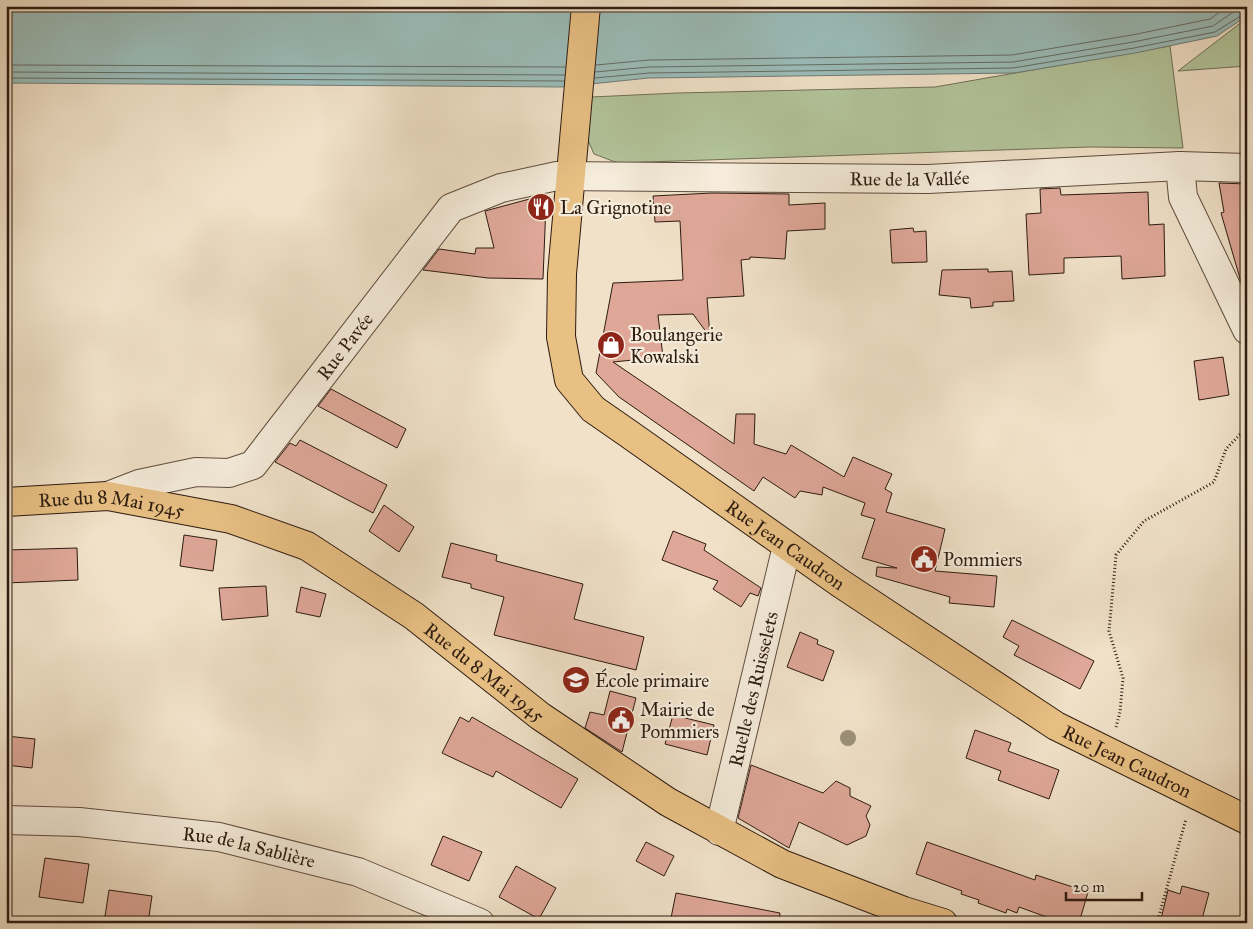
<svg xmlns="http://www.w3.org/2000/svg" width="1253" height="929" font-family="'IM FELL Great Primer',serif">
<rect width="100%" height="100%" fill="#f0e1c8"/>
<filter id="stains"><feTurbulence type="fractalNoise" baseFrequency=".004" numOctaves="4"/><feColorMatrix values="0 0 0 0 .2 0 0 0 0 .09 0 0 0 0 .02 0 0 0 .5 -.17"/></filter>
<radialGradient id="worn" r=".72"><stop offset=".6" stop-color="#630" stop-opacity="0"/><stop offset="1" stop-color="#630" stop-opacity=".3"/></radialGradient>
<g fill="#b3c49b" stroke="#707056">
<path d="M1247,18V66L1178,71Z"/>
<path d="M1170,46L1183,148L1089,147L618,163L594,154L587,138L591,97L678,93L935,87Z"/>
</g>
<path fill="#9bbdba" stroke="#6f7c76" d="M6,6H1247V16L1217,36L1135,53L1014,73L649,78L561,87L6,83Z"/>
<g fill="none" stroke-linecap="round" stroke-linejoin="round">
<g stroke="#646c65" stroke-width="1">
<path d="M6,65L565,67"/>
<path d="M596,65L649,60L1012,55L1132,35L1210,19L1228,6"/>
<path d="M6,72L565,75"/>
<path d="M595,72L649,67L1013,62L1133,42L1213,26L1242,6"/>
<path d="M6,78L564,81"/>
<path d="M595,78L649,73L1013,68L1134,48L1215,32L1247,12"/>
</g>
</g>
<g fill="#dea798" stroke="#2d1b10">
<path d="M1219,183L1247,184V281L1241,282L1221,213L1224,212Z"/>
<path d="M1060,188L1061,195L1148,192L1149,225L1164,224L1165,276L1122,279L1121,256L1064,258V273L1029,275L1026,214L1041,213L1040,189Z"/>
<path d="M712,193L789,194V205L825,203V229L787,231L785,259L750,257V259L741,260L744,296L707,298L710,337L693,314L658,315L663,357L613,362L734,444L736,414H755L754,444L786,454L791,445L844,477L853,457L892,474L885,489L892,493L886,512L945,529L935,571L997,576L994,607L949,603L950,597L876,576L877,567L897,568L862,558L875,519L861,515L865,503L823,487L822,495L800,491L795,498L763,477L754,491L619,397L596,373L613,283L683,280L680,221L655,222L653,196Z"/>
<path d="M537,197L546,204L543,279L488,278L423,270L439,249L475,254L476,248H494L485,211Z"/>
<path d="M913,228L914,232L926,231L927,262L892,263L890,230Z"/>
<path d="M988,269V272L1012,271L1014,301L993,302V306L971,308L970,298L939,295L942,270Z"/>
<path d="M1223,357L1229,395L1199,400L1194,361Z"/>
<path d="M331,389L406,429L397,448L318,406Z"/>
<path d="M300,440L387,485L373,513L275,462L290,443L296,446Z"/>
<path d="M384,505L414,527L399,552L369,531Z"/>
<path d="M673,531L706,544L704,550L761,588L758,596L750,593L741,607L713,589L718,581L662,560Z"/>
<path d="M184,535L217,540L213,571L180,566Z"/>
<path d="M451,543L497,555L496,561L583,584L574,619L644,637L636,670L494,635L504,597L471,588V584L442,577Z"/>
<path d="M77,548L78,580L6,583V550Z"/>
<path d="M266,586L268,616L222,620L219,588Z"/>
<path d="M301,587L326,594L320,617L296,612Z"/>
<path d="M1012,620L1094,661L1080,689L1014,655L1019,646L1003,637Z"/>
<path d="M800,632L818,640L817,644L834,651L823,681L787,667Z"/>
<path d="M610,691L636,698L622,752L585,728L590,712L604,715Z"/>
<path d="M673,715L714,725L707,755L665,744Z"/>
<path d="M460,717L469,722L472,717L578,779L561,808L496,771L493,777L442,753Z"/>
<path d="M975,730L1011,743L1008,751L1059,770L1049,799L998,780L1001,771L966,758Z"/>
<path d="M6,736L35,739L32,768L6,765Z"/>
<path d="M751,765L823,793L836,781L850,788V796L871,806L866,816L870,825L866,836L847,845L799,822L789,848L738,818Z"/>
<path d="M443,836L482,852L469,881L431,865Z"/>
<path d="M646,842L674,856L664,876L636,861Z"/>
<path d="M927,842L1035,880L1036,875L1088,892L1079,923H1063L1019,907L1017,913L1007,909L1006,913L978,903L979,900L961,894L962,891L916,874Z"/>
<path d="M45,858L89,864L83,903L39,897Z"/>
<path d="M516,866L556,888L539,919L499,897Z"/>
<path d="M1182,886L1209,893L1201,923H1160L1168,890L1180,894Z"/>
<path d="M109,890L152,896L148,923H104Z"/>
<path d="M676,893L780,913L779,923H670Z"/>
</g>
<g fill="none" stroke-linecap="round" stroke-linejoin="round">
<g stroke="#5e4c3e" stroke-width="30">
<g id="minor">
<path d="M1180,166L1183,197L1247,330"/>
<path id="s1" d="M108,496L139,484L196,472L229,473L253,465L451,208L501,188L557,176L928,179L1180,166L1247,168"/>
<path id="s2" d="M6,820L79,822L219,837L358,872L480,923"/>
<path id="s3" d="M719,831L787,546"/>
</g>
</g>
<g stroke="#2d1b10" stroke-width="30">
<g id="major">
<path id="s4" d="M586,6L562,274L561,337L569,380L593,409L629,434L840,583L1056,726L1247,820"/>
<path id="s5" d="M6,502L108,496L231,519L307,546L414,616L540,716L668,802L782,864L904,911L943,923"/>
</g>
</g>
<g stroke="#2d1b10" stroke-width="3" stroke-dasharray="1 2.5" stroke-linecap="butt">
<path d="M1116,727L1120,712L1123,678L1109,631L1116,555L1144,521L1214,482L1226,449L1247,427"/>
<path d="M1157,923L1186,819"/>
</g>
<use href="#minor" stroke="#f5ecdb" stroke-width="28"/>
<use href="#major" stroke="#e8c084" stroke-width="28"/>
</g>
<circle fill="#9b907a" cx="848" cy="738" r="8"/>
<defs>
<g id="restaurant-disc" transform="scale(1.4375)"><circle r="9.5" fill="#8f2418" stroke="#f5ecdb"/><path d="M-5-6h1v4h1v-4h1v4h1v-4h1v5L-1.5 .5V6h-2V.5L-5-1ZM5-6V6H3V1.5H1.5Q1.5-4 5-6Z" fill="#fff"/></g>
<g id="shop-disc" transform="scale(1.4375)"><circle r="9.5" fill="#8f2418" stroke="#f5ecdb"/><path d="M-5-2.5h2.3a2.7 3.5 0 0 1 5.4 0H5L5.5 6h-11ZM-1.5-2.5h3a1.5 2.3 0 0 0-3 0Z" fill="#fff"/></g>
<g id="civic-disc" transform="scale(1.4375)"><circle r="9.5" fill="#8f2418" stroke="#f5ecdb"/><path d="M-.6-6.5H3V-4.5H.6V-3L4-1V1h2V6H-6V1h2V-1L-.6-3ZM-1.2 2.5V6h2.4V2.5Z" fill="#fff"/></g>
<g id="school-disc" transform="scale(1.4375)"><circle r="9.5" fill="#8f2418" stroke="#f5ecdb"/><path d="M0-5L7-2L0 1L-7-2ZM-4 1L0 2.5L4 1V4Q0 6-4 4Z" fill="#fff"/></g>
</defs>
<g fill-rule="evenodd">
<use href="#restaurant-disc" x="541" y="207"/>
<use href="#shop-disc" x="611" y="345"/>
<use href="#civic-disc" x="924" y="559"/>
<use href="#school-disc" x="576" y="680"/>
<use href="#civic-disc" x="621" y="720"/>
</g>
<g text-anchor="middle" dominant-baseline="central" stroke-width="4.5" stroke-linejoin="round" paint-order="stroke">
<g font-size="19" fill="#2d1b10" stroke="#f5ecdb">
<text stroke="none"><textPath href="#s1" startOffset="938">Rue de la Vallée</textPath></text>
<text stroke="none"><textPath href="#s1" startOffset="300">Rue Pavée</textPath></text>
<text stroke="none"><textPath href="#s5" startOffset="106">Rue du 8 Mai 1945</textPath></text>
<text stroke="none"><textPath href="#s4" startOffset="649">Rue Jean Caudron</textPath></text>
<text stroke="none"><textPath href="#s5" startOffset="526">Rue du 8 Mai 1945</textPath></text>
<text stroke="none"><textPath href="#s3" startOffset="146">Ruelle des Ruisselets</textPath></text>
<text stroke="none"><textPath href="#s4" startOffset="1054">Rue Jean Caudron</textPath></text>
<text stroke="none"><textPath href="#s2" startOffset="245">Rue de la Sablière</textPath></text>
</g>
<g font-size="19" fill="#2d1b10" stroke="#f5ecdb" text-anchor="start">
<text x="560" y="207">La Grignotine</text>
<text x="630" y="334">Boulangerie<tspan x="630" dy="22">Kowalski</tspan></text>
<text x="943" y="559">Pommiers</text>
<text x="595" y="680">École primaire</text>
<text x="640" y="709">Mairie de<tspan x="640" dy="22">Pommiers</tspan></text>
</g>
</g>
<rect width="1253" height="929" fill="none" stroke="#f0e1c8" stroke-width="25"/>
<rect x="8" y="8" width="1238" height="914" fill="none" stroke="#2d1b10" stroke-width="2.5"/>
<rect x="12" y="12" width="1228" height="904" fill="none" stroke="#2d1b10"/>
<path d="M1066 892v8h76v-8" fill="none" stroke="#2d1b10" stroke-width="2.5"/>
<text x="1073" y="892" font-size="15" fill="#2d1b10" stroke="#f5ecdb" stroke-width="4" paint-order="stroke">20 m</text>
<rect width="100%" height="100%" filter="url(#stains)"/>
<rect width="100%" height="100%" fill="url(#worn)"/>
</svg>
